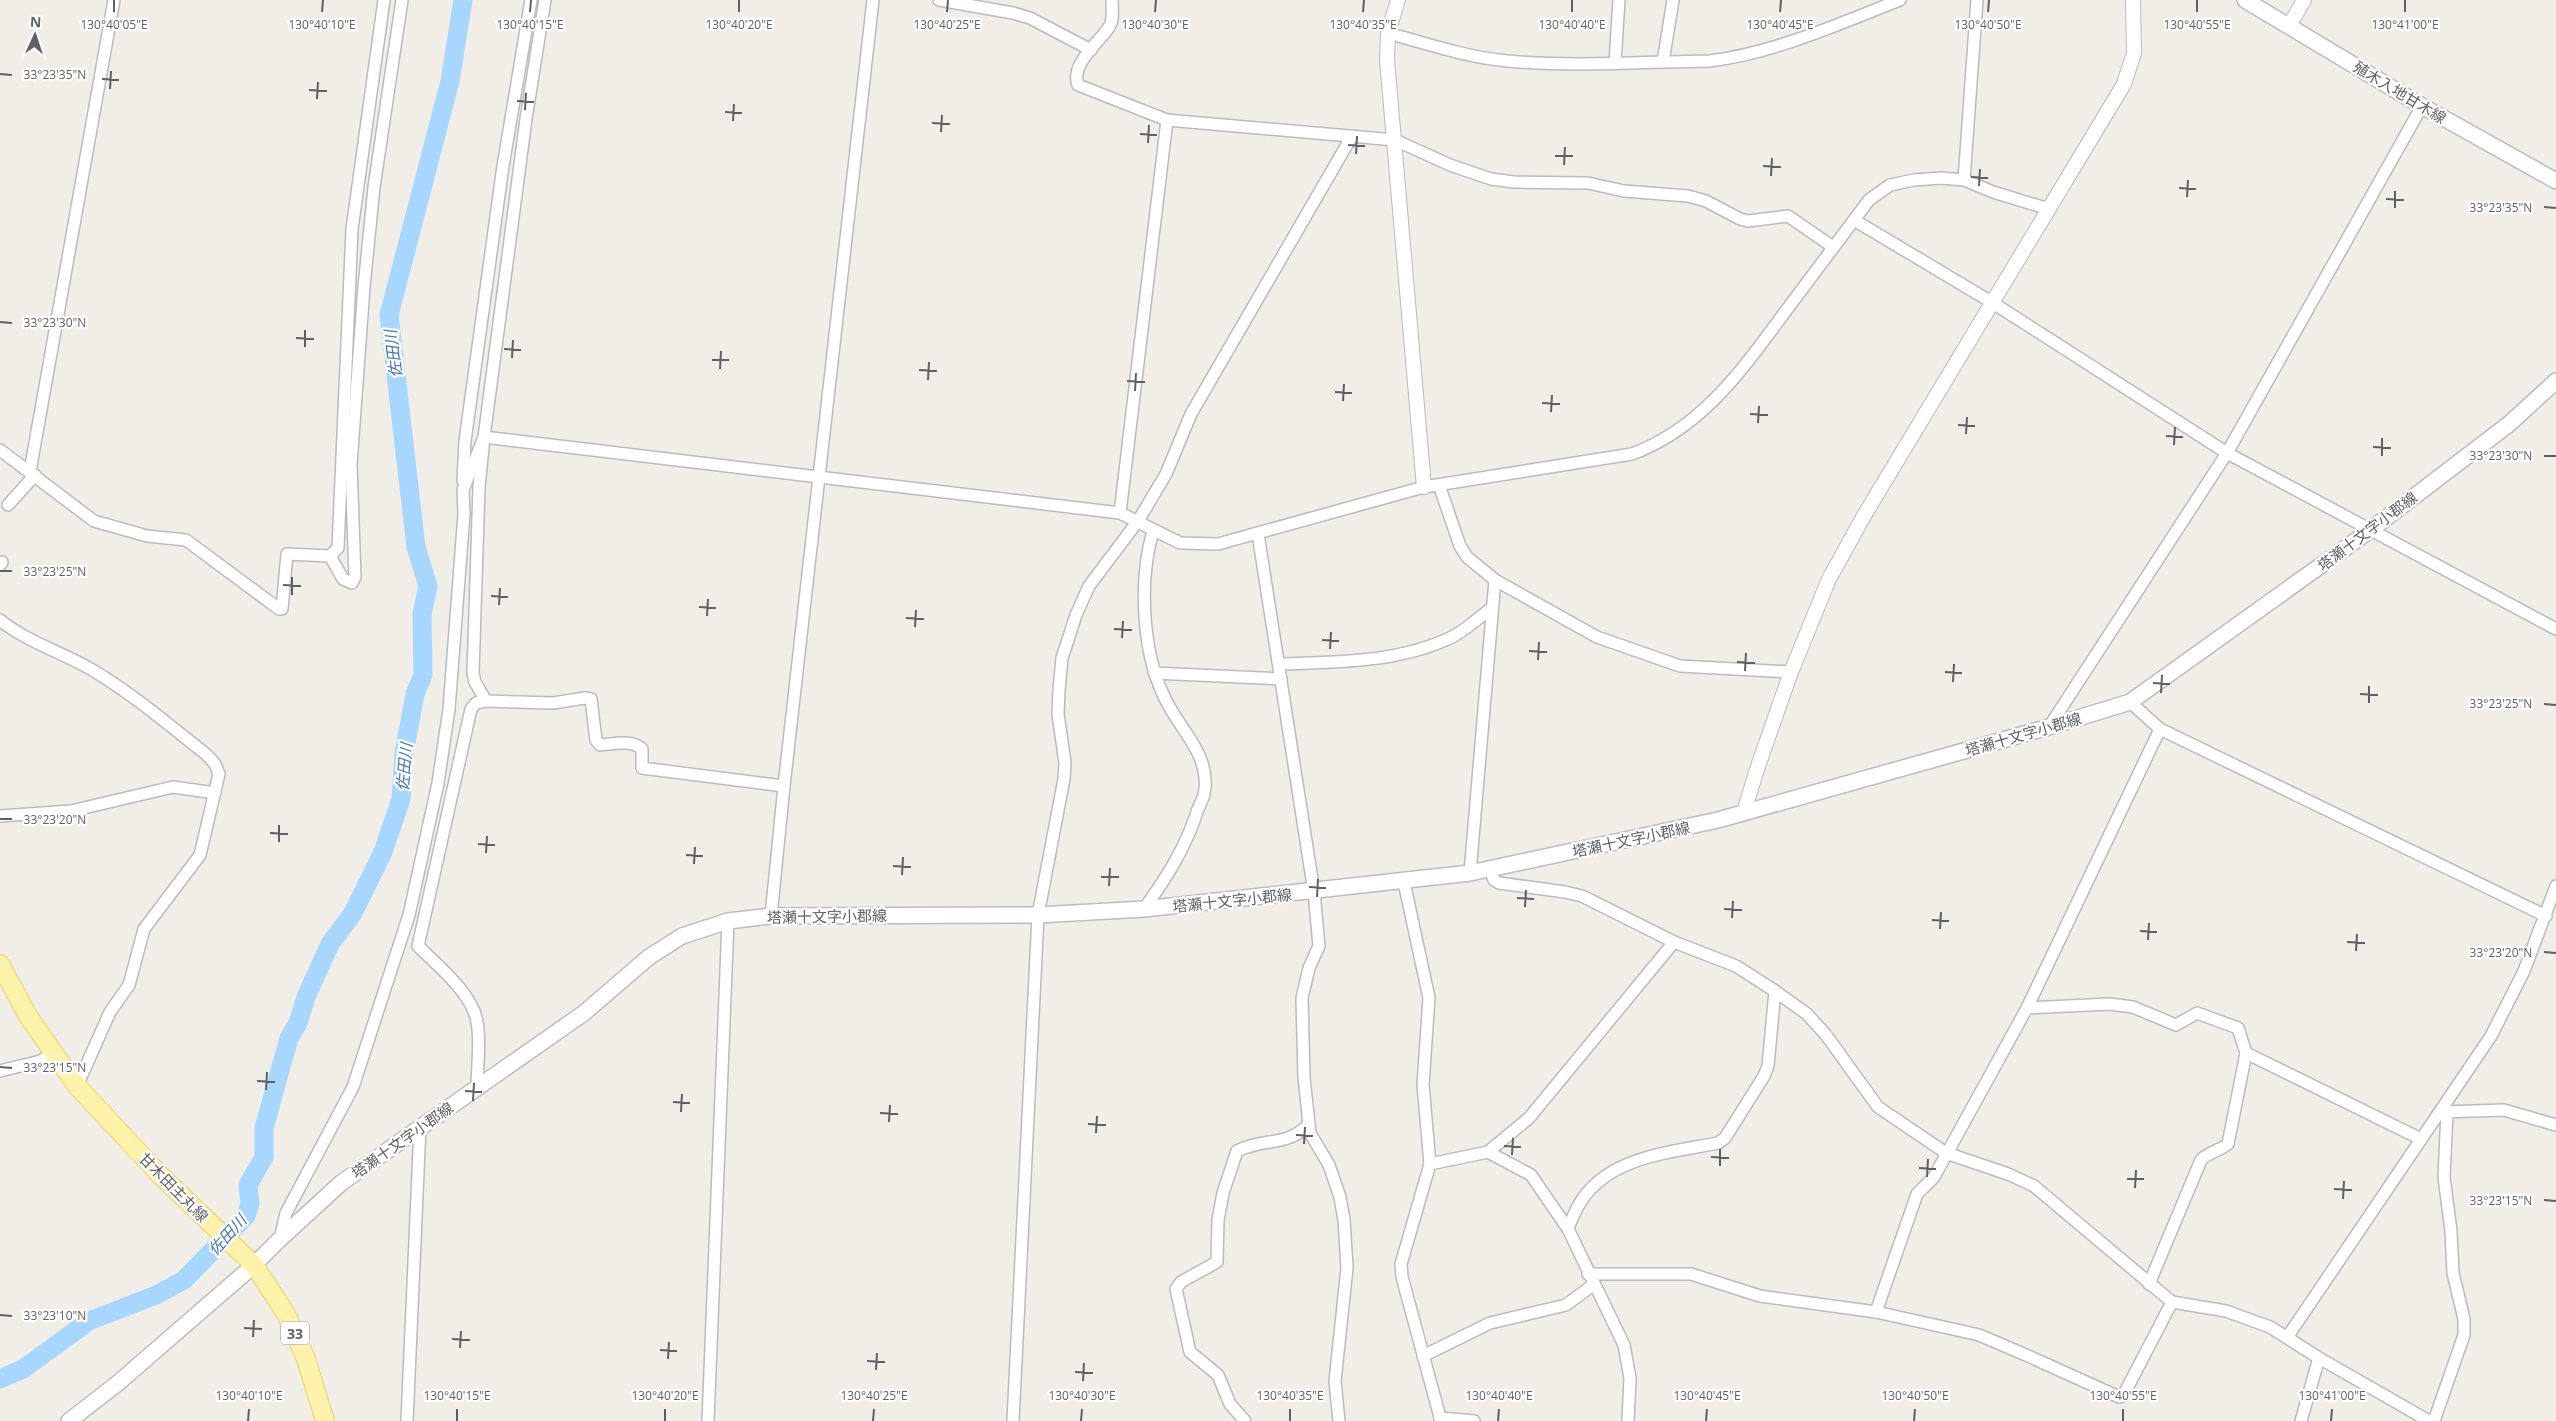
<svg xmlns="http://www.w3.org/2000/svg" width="2556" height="1421" font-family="'Open Sans','Noto Sans JP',sans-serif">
<rect width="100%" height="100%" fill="#f0eee6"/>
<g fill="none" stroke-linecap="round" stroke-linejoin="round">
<path stroke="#a7d7ff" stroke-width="19" d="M0,1379L23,1369L89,1321L156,1295L184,1280L246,1216L250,1204L248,1185L264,1157V1128L289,1038L298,1023L306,997L330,944L353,913L383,852L401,799L404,753L415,694L423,675L422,614L428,586L416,547L389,315L450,81L463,0"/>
<g stroke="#b8bbc0" stroke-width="14">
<g id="minor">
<path d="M939,0L1013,13L1030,18L1091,50"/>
<path d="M1112,0C1112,9 1114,20 1109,27C1099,43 1070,64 1078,85L1167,120L1395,140L1450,165L1491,179L1514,182L1588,183L1624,191L1688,196L1706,201L1740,219L1748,221L1788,216L1833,247"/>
<path d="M1388,33C1427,44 1466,57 1507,61C1574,67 1642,62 1709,61C1772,54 1841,23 1900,0"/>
<path d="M1663,62L1673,0"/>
<path d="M1615,63L1619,0"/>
<path d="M1964,180L1977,0"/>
<path d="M1854,220L1993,303L2227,453L2556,629"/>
<path d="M484,437L1120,513L1180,543L1218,544L1424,487L1632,454C1702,428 1742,370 1785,312C1813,275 1841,237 1869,200L1890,185L1914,180L1941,178L1964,180L1993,192L2049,209"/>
<path d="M0,450L94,521L147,536L186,540L279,609H282L287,554L330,556L338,548L352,229L384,0"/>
<path d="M30,471L114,0"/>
<path d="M463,481L465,441L503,166L531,0"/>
<path d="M1439,485L1460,546L1467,557L1495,580L1597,637L1680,666L1791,672"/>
<path d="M8,505L35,475"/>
<path d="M1120,513L1167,120"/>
<path d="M1258,534L1314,892L1319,946L1309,968L1302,998L1304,1078L1310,1133L1329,1165L1340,1197L1344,1220L1347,1268L1335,1381L1339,1421"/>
<path d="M330,556L343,579L352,583L355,577L351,464L364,287L374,187L402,0"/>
<path d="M0,565L2,562"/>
<path d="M0,620C28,643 63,652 94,671C134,695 170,726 207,755L215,764L219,774L200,855L144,929L129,985L110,1012L77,1086"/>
<path d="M1279,664C1337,662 1398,663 1452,637C1466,630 1479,617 1492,608"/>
<path d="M1154,673L1281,679"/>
<path d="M486,701L475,682L473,673L479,487L484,437L526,119L545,0"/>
<path d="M2130,702L2160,729L2546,916"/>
<path d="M2049,727L2227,453L2422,106"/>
<path d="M0,816L71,811L173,787L215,793"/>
<path d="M1490,869L1494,880L1499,883L1565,892L1582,896L1674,942L1736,966L1775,991L1807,1014L1826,1035L1878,1107L1946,1153L2008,1174L2034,1186L2172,1302L2226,1311L2270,1327L2319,1358L2429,1421"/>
<path d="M1470,873L1495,580"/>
<path d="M1404,882L1429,998L1423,1085L1430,1164L1401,1264L1402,1277L1441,1421"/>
<path d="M1144,909C1167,877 1186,847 1198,809C1201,803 1205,795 1205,788C1208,755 1183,732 1169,706C1142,659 1138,583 1153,531"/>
<path d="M771,916L784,786L873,0"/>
<path d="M2027,1008L2109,1004L2133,1007L2176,1025L2197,1013L2238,1028L2246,1053L2228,1144C2219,1151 2209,1152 2201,1160L2149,1284"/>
<path d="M2246,1053L2421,1139"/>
<path d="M0,1071L41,1061L52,1053"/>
<path d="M477,1088C477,1067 481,1042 477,1022C473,994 437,965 418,946L471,709L476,703L486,701L553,703L585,698L591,699L596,740L600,745C613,744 632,739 642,749V768L784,786"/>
<path d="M2442,1112L2504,1110L2556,1125"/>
<path d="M1488,1152L1531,1175L1568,1229L1624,1345L1630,1378L1628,1421"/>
<path d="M1430,1164L1488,1152L1529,1118L1674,942"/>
<path d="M1568,1229C1570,1222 1574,1215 1577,1208C1604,1157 1667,1153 1718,1143L1725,1138L1764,1076L1768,1066L1775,991"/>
<path d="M280,1239L286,1213L353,1087L409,915L438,783L449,709L464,514L463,490L484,437"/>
<path d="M1588,1274H1691L1760,1296L1876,1312L1957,1330L1979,1335L2026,1355L2119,1397L2123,1396L2172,1302"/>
<path d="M1876,1312L1917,1194L1934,1177L2027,1008L2160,729"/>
<path d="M2288,1336L2491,1036L2524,971L2556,886"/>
<path d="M1423,1356L1490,1323L1566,1305L1593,1285"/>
<path d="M1440,1418L1474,1421"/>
<path d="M407,1421L420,1127"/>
<path d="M708,1421L728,921"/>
<path d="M1013,1421L1038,915L1064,779L1065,763L1058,714L1059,690L1062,658L1076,615L1089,586L1138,521L1166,474L1191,414L1352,136"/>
<path d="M1245,1421L1230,1404L1218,1375L1190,1352L1176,1289L1181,1282L1217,1262L1218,1220L1223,1193L1237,1151C1264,1137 1285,1148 1308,1125"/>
<path d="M2301,1421L2319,1358"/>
<path d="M2434,1421L2464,1335V1319L2453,1273L2451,1231L2444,1177L2447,1112"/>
</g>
</g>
<g stroke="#b8bbc0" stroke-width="16">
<g id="tertiary">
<path d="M1398,0L1388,33L1387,60L1424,487"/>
<path d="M2289,26L2304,0"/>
<path d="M1744,812L1757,769L1791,672L1829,579L1865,514L2124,84L2134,53L2133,0"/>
</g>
</g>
<g stroke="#b9bcc2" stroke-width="18">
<g id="secondary">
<path d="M2245,0L2422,106L2556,181"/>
<path d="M69,1421L118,1383L254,1265L280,1239L341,1183L584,1013L649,957L682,936L728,921L771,916L1038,915L1144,909L1470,873L1718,820L2049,727L2130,702L2369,531L2509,424L2556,381"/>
</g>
</g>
<g stroke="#f5cc59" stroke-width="20">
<path id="primary" d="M0,964L28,1016L77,1086L160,1175L254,1265L285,1312L306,1359L325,1421"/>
</g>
<use href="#minor" stroke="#fff" stroke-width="11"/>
<use href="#tertiary" stroke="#fff" stroke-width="14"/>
<use href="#secondary" stroke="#fff" stroke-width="15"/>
<use href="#primary" stroke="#fff3ac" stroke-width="18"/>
</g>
<path fill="none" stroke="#5d6166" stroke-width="2" d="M114,12V0M322,12L323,0M530,12L531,0M739,12V0M947,12L948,0M1155,12L1156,0M1363,12L1364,0M1572,12V0M1780,12L1781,0M1988,12L1989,0M2197,12V0M2405,12V0M0,74L12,75M102,79L119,80M110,89L111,71M309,90L327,91M317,99L318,82M517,101L534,102M525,110L526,93M725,112L742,113M733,121L734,104M932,123L950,124M941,132L942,115M1140,134L1157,135M1148,143L1149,125M1348,145L1365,146M1356,154L1357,136M1555,156H1573M1564,165L1565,147M1763,166L1781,167M1771,176L1772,158M1971,177L1988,178M1979,186L1980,169M2179,188L2196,189M2187,197L2188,180M2386,199L2404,200M2544,207L2556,208M2395,208V191M0,322L12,323M296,338L314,339M305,347V330M504,349L521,350M512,358L513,340M712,360H729M720,369L721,351M919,370L937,371M928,380L929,362M1127,381L1145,382M1135,391L1136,373M1335,392L1352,393M1343,401L1344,384M1542,403L1560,404M1551,412L1552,395M1750,414L1768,415M1758,423L1759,406M1958,425L1975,426M1966,434L1967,417M2166,436L2183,437M2174,445L2175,427M2373,447L2391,448M2382,456V438M2544,456H2556M0,571H12M283,585L301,586M292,595V577M491,596L508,597M499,605L500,588M699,607L716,608M707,616L708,599M906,618L924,619M915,627L916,610M1114,629L1132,630M1122,638L1123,621M1322,640L1339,641M1330,649L1331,632M1529,651L1547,652M1538,660L1539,642M1737,662L1755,663M1745,671L1746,653M1945,672L1962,673M1953,682L1954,664M2153,683L2170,684M2161,693L2162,675M2360,694L2378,695M2369,703V686M2544,704L2556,705M0,819H12M270,833L288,834M279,842V825M478,844L495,845M486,853L487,836M686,855L703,856M694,864L695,847M893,866L911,867M902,875L903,857M1101,877H1119M1109,886L1110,868M1309,887L1326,888M1317,897L1318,879M1517,898L1534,899M1525,907L1526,890M1724,909L1742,910M1732,918L1733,901M1932,920L1949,921M1940,929L1941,912M2140,931L2157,932M2148,940L2149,923M2347,942L2365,943M2356,951L2357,934M2544,952L2556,953M0,1067L12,1068M257,1081L275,1082M266,1090L267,1072M465,1091L482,1092M473,1101L474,1083M673,1102L690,1103M681,1112L682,1094M880,1113L898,1114M889,1122L890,1105M1088,1124L1106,1125M1096,1133L1097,1116M1296,1135L1313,1136M1304,1144L1305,1127M1504,1146L1521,1147M1512,1155L1513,1138M1711,1157L1729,1158M1720,1166V1149M1919,1168L1936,1169M1927,1177L1928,1159M2127,1179H2144M2135,1188L2136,1170M2334,1189L2352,1190M2343,1199L2344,1181M2544,1200L2556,1201M0,1315L12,1316M244,1328L262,1329M253,1337L254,1320M452,1339L470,1340M460,1348L461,1331M660,1350L677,1351M668,1359L669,1342M867,1361L885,1362M876,1370L877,1353M1075,1372L1093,1373M1083,1381L1084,1363M248,1421L249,1409M457,1421V1409M665,1421V1409M873,1421L874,1409M1081,1421L1082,1409M1290,1421V1409M1498,1421L1499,1409M1706,1421L1707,1409M1914,1421L1915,1409M2123,1421V1409M2331,1421L2332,1409"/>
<g text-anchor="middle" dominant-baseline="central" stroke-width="4.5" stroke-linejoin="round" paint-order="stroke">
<rect fill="#fff" stroke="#8e9094" stroke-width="1" x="281" y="1321.5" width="28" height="23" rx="4"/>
<g font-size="14" font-weight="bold" fill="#5d6166">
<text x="295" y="1333">33</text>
</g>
<g font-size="15" fill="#5d6166" stroke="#fff">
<text transform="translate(2400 92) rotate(31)">殖木入地甘木線</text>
<text transform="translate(2367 531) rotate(-37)">塔瀬十文字小郡線</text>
<text transform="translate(2023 734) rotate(-16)">塔瀬十文字小郡線</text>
<text transform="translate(1631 839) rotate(-12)">塔瀬十文字小郡線</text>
<text transform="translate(1232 900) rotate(-6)">塔瀬十文字小郡線</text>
<text transform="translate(827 916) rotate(-1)">塔瀬十文字小郡線</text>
<text transform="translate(402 1140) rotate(-35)">塔瀬十文字小郡線</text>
<text transform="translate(174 1187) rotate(45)">甘木田主丸線</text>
</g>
<g font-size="16" font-style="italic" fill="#4077b5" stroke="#fff">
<text transform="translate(393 354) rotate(-97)">佐田川</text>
<text transform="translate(404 767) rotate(-85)">佐田川</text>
<text transform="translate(227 1235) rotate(-48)">佐田川</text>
</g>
</g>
<g font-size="12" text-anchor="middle" fill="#5d6166" stroke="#fff" stroke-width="4.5" stroke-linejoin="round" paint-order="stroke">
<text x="114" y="29">130°40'05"E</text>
<text x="322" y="29">130°40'10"E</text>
<text x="530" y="29">130°40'15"E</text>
<text x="739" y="29">130°40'20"E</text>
<text x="947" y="29">130°40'25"E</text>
<text x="1155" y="29">130°40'30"E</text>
<text x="1363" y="29">130°40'35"E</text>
<text x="1572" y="29">130°40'40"E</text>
<text x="1780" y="29">130°40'45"E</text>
<text x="1988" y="29">130°40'50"E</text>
<text x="2197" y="29">130°40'55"E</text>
<text x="2405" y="29">130°41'00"E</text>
<text x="55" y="79">33°23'35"N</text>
<text x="2501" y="212">33°23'35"N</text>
<text x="55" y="327">33°23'30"N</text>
<text x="2501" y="460">33°23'30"N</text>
<text x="55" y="576">33°23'25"N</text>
<text x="2501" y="708">33°23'25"N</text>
<text x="55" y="824">33°23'20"N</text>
<text x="2501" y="957">33°23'20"N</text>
<text x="55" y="1072">33°23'15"N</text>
<text x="2501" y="1205">33°23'15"N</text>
<text x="55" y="1320">33°23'10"N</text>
<text x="249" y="1400">130°40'10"E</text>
<text x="457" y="1400">130°40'15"E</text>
<text x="665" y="1400">130°40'20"E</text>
<text x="874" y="1400">130°40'25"E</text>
<text x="1082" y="1400">130°40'30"E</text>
<text x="1290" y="1400">130°40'35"E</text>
<text x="1499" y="1400">130°40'40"E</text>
<text x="1707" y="1400">130°40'45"E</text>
<text x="1915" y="1400">130°40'50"E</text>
<text x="2123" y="1400">130°40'55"E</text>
<text x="2332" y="1400">130°41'00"E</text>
</g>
<g transform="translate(35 35) rotate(3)" stroke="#ffffff" stroke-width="4" paint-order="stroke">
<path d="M0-4L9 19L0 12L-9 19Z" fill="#5d6166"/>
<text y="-8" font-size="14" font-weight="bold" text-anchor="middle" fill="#5d6166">N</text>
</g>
</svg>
